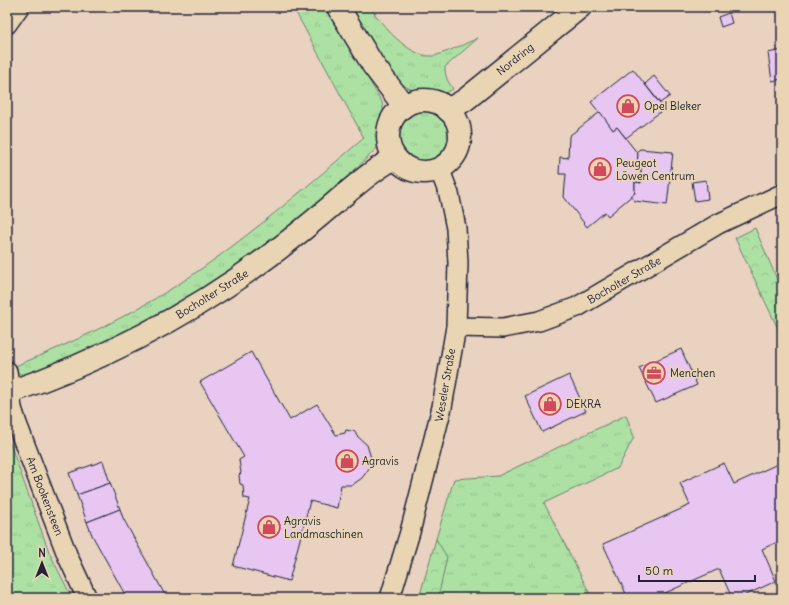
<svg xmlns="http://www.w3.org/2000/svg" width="789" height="605" font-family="Delius,sans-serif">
<defs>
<pattern id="grass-tufts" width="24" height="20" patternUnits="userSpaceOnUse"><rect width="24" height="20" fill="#ade1a3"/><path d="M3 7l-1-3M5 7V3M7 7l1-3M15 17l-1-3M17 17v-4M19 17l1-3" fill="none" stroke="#95c18d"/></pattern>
<pattern id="forest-crowns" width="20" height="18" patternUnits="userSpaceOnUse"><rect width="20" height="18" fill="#ade1a3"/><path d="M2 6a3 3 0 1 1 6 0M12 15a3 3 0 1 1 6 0" fill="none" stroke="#95c18d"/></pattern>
</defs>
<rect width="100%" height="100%" fill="#e9d2c0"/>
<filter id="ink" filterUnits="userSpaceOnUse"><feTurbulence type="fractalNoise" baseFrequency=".025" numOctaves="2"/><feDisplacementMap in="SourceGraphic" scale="8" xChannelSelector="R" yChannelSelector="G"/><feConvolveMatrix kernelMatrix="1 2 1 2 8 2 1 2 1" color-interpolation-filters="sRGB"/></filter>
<g filter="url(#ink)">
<g fill="url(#grass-tufts)" stroke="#68826f">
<path d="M293,7H325L382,102L384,116L381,138L377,148L332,192L263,248L199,291L129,332L29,375L20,374L13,367C79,340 143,310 201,269C258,229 311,183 364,138Z"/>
<path d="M348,7H370C381,24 408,57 432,56C439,56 469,42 478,38L445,67C445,77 448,82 453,89C447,93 440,94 433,94C424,94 414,91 406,87C387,74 360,27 348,7Z"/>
<circle cx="423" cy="135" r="26"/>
<path d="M626,415L634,437L618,468L544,503L592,598H438L446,557L436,539L454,479L498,476Z"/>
<path d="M7,435L49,552L72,598H7Z"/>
</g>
<g fill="url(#forest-crowns)" stroke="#68826f">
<path d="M755,228L782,291V337L735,238Z"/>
<path d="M436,539L447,557L438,598H419Z"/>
</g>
<g fill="#e7c6f2" stroke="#22223b">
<path d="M729,13L732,23L721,27L718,17Z"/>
<path d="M782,50V79L772,81L768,53Z"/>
<path d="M633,69L664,109L626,138L617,127L613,130L591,102Z"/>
<path d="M654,76L670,96L660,103L645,84Z"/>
<path d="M600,112L613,130L617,127L638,154L637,164H641V183L635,182V193L608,216L605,212L587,227L564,197L566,174H559L560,157L568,158L569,136Z"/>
<path d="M640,149L673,152L667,205L635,201L631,196L635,193V182L641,183V164H637L638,154L636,152Z"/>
<path d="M706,180L708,199L695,201L692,182Z"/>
<path d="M681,349L697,385L656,403L639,368Z"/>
<path d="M251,352L290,420L317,404L336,435L345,433L346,430L356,432V435L367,445L371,458L370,467L362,478L352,485H341L337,508L310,501L289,581L233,566L250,499L244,498L243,485L240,484L239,475L241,473L239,460L244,457L200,382Z"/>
<path d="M569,375L586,411L542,432L525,396Z"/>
<path d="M103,461L110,483L77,495L69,473Z"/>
<path d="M782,462V540L762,549L776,581L739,598H732L719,569L654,598H628L603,544L690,505L680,483L724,463L734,484Z"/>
<path d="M110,483L120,509L87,522L77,495Z"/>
<path d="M120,509L123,518L165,595L160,598H127L92,535L87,522Z"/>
</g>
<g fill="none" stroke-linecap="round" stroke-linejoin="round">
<g stroke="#22223b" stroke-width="22">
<g id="minor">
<path d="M7,24L19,7"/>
<path d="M456,327L503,328L539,321L577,307L718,224L782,194"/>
<path d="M7,371L12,408L17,424L68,557L87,598"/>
<path d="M390,598L410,532L442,407L456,327L458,263L456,228L449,194L439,168"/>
</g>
</g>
<g stroke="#22223b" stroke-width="25">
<g id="major">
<path d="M338,7L373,65L404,106"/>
<circle cx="424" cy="136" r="36"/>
<path d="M448,110L465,100L580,7"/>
<path d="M7,393C101,361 189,316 269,256C292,239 315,220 337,201C356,185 374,169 395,158"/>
</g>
</g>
<use href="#minor" stroke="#e9d5b3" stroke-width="19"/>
<use href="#major" stroke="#e9d5b3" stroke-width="22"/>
</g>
</g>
<defs>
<g id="shop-ring" transform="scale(1.15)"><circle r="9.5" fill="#e9d5b3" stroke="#d1495b" stroke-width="1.5"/><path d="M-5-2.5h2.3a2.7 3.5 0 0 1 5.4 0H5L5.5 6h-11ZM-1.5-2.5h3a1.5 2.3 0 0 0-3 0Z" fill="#d1495b"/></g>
<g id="office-ring" transform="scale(1.15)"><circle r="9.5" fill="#e9d5b3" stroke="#d1495b" stroke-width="1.5"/><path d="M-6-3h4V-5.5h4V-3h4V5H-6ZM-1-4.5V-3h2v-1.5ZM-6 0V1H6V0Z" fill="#d1495b"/></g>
</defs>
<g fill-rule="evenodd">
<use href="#shop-ring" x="628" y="106"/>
<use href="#shop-ring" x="600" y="169"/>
<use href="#office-ring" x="654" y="373"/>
<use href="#shop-ring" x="550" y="404"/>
<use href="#shop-ring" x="347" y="461"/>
<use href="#shop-ring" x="269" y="527"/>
</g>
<g text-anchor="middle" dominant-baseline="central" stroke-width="3.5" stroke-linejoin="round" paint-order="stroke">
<g font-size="11" fill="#22223b" stroke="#e9d5b3">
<text transform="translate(515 59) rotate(-39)">Nordring</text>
<text transform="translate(624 280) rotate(-30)">Bocholter Straße</text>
<text transform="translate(212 294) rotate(-32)">Bocholter Straße</text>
<text transform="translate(445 385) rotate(-80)">Weseler Straße</text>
<text transform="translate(45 496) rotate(69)">Am Bookensteen</text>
</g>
<g font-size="11" fill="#22223b" stroke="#e9d5b3" text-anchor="start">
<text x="644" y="106">Opel Bleker</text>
<text x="616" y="163">Peugeot<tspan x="616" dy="13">Löwen Centrum</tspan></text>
<text x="670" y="373">Menchen</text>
<text x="566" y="404">DEKRA</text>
<text x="362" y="461">Agravis</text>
<text x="284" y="521">Agravis<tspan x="284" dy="13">Landmaschinen</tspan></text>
</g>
</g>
<rect width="789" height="605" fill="none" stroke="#e9d5b3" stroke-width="24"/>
<rect x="12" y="12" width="765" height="581" fill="none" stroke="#22223b" stroke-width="1.5" filter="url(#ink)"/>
<g transform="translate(42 563)" stroke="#e9d5b3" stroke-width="3" paint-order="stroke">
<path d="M0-3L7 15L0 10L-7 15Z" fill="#22223b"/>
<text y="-6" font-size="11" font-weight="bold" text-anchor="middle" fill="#22223b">N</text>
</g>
<path d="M639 575v6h116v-6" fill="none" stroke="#22223b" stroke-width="2"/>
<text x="645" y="575" font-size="12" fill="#22223b" stroke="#e9d5b3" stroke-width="3" paint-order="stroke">50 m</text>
</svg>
